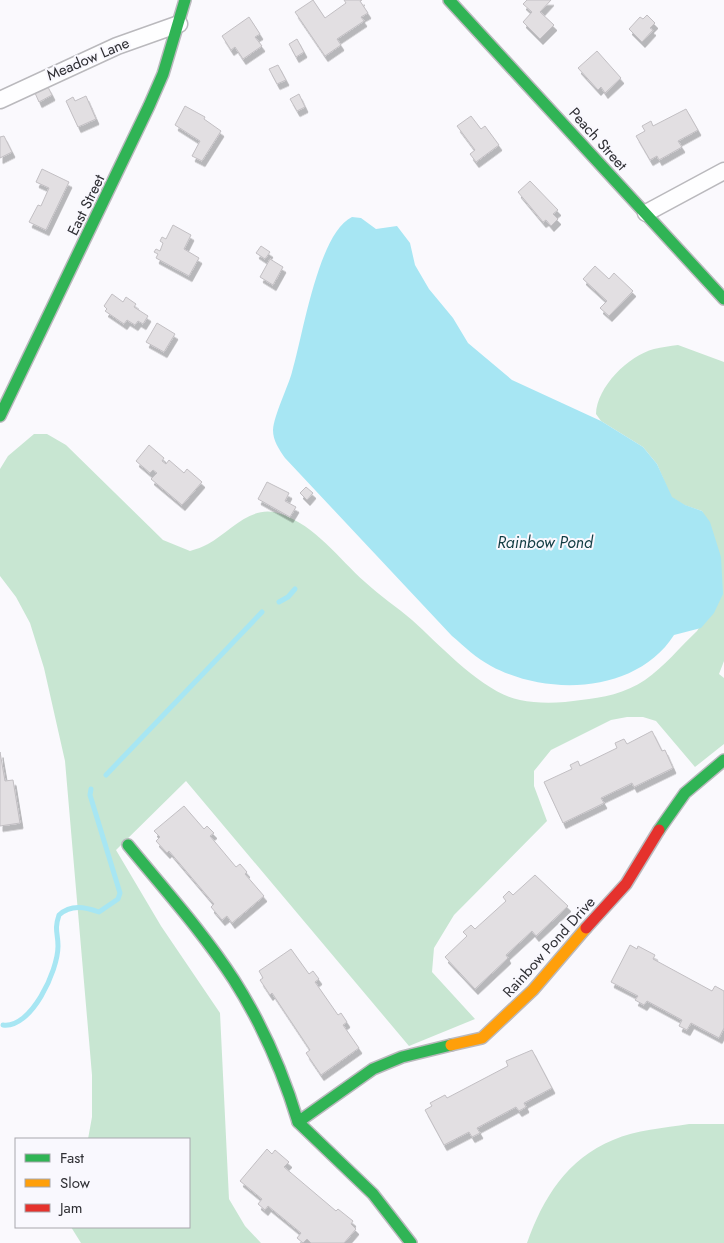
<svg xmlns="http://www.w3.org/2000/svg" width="724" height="1243" font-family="Jost,sans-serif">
<defs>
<filter id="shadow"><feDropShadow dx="3" dy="5.5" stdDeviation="0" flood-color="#0004"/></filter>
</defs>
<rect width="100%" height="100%" fill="#faf9fd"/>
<g fill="#c8e6d2">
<path d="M678,345L724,362V661L719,674L724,678V744L695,767L656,721L643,717H627L611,720L551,750L534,771V786L547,821L454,915L434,948L432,972L475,1019L409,1046L186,781L116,850L161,926L220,1013L229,1199L245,1226L261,1243H81L71,1227H189V1139H88L92,1117V1075L65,761L44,668L30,623L16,597L0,576V469L8,456L34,434H47L66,445L163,540L190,551C196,549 203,547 208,544C231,531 252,503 281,514C316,526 338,558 365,582C380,596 397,607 412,620C440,645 483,693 520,700C539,704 562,703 581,700C602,698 626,693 645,680C664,667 680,647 697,631C724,591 721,557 702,511L684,505L671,497L657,464L643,447L601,421L596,414C597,387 628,356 654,349C662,347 670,346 678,345Z"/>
<path d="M689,1124H724V1243H527C543,1198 567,1159 613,1140C636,1130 664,1128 689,1124Z"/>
</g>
<path fill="#a7e6f3" d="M352,217L361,218L376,229L397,226L410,243L415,265L429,289L453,318L468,343L512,380L601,421L643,447L657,464L672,497L685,505L702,511L710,522L721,557L723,594L714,613L701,628L674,635C637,693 548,697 491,666C476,658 465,647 452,636L285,458C279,449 273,441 273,430C274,415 288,387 292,372C303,336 318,233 352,217Z"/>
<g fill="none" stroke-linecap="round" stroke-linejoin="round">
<g stroke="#a7e6f3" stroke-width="5">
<path d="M279,602L288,597L295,589"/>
<path d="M106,775L262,612"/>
<path d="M3,1025C31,1029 58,971 58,946C58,933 54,930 59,915C71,904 85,907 99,912L118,899L120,893L90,795L91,789"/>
</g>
</g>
<g fill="#e2dfe2" stroke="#c2bfc3" filter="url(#shadow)">
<path d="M313,0L325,18L346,3L344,0H362L360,1L368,13L361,17L364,21L337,39L341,45L325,56L295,12Z"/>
<path d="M527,0H551L540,12L554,25L540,39L523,22L532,12L523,4Z"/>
<path d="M647,15L655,23L650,28L653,30L642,42L629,29L640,17L643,19Z"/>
<path d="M249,17L260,34L255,37L262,46L243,59L235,47L231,50L222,36Z"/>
<path d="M297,39L304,52L296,57L289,44Z"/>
<path d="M597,51L621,78L605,93L601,87L598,90L578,68Z"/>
<path d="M278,65L286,80L277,84L269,69Z"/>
<path d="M48,87L52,95L39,102L35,93Z"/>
<path d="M299,94L305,107L297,111L290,99Z"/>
<path d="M86,96L96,119L78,127L66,101L73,97L75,101Z"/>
<path d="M185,106L205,117L204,119L221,131L202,161L192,156L200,141L175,125Z"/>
<path d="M686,109L698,130L678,141L682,147L659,160L657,156L650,160L636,136L645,131L642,126L651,121L653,126Z"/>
<path d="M471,116L481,129L485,126L499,145L476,162L470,154L475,150L457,126Z"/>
<path d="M4,136L12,152L0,158V137Z"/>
<path d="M42,169L69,182L46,230L29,222L38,205L41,206L49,188L36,182Z"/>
<path d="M530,181L558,210L553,214L558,219L551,226L546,220L543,222L518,192Z"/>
<path d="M173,225L191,235L184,249L199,258L189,276L156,258L158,254L154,252L156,249L160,251L163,243L160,241L162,237L166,239Z"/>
<path d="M261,246L270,252L265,259L256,253Z"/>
<path d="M270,259L283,267L273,285L260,277Z"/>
<path d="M595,266L609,279L614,273L633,291L609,316L600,308L607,301L583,279Z"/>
<path d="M112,294L123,302L126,297L136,304L134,307L148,316L143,324L138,321L135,325L127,320L124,324L105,311L107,309L104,306Z"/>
<path d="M157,323L175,334L164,352L146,342Z"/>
<path d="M149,445L164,458L162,461L166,464L169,460L184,473L187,469L202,482L182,505L151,479L157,473L153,470L150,473L136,461Z"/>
<path d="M267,482L289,493L285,501L296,507L290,517L258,499Z"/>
<path d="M306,487L313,493L307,500L300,493Z"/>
<path d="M652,731L662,751L665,750L673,768L634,787L632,783L601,798L604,803L563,823L544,782L572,769L570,765L578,761L580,766L617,748L615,743L624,739L627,744Z"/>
<path d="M0,752L5,781L13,780L20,823L0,826Z"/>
<path d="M184,806L204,829L207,826L214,833L210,836L236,867L240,864L247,872L245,874L264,896L232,923L227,916L222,920L211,907L214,904L169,851L167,853L156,841L160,837L154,831Z"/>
<path d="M535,875L568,906L536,936L532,931L506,955L508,958L475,989L445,957L467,936L463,932L471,925L475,929L506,901L503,897L509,891L513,895Z"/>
<path d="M630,945L637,949L638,946L655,955L653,959L712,991L715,986L724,991V1028L719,1038L691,1023L687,1030L679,1026L682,1020L647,1001L644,1005L635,1000L638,996L611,982Z"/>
<path d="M291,949L309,974L313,971L319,979L315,982L338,1015L341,1013L347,1022L343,1025L359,1048L321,1075L306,1053L310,1050L272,993L270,995L260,980L263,978L259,971Z"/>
<path d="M532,1050L552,1088L524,1103L526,1107L519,1111L516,1107L477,1128L480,1133L472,1137L469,1132L444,1145L425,1110L432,1106L430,1103L445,1095L447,1098L508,1066L506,1061Z"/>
<path d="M267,1149L272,1154L275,1150L289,1162L284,1167L336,1211L338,1209L353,1221L351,1224L356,1229L344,1243H311L307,1239L303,1243L297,1238L301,1233L268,1206L265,1210L258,1204L262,1199L240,1181Z"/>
</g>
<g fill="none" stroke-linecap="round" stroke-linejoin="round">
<g stroke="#bab9bd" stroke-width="19">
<g id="street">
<path d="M0,100L117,46L179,24"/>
<path d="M646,213L724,171"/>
</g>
</g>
<g stroke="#bab9bd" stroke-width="14">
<g id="fast">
<path d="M449,0L724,299"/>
<path d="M0,416L149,106L163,74L185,0"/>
<path d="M659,830L685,793L724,760"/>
<path d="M128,845C164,889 203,932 234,980C262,1024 283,1072 298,1122"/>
<path d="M411,1243L373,1194L298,1122L373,1069L402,1057L451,1045"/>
</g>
</g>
<g stroke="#bab9bd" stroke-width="14">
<path id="slow" d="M451,1045L482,1038L533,990L586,928"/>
</g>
<g stroke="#bab9bd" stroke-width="14">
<path id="jam" d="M586,928L626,884L659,830"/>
</g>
<use href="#street" stroke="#fefeff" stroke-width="16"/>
<use href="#fast" stroke="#30b455" stroke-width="11"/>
<use href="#slow" stroke="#ff9f0a" stroke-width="11"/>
<use href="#jam" stroke="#e5322d" stroke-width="11"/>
</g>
<g text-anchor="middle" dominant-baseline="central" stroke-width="4" stroke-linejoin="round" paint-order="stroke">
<g font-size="15" fill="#2e2e33" stroke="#f9f8fe">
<text transform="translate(88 59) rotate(-23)">Meadow Lane</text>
<text transform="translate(598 139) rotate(48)">Peach Street</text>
<text transform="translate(86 205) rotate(-64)">East Street</text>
<text transform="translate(549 947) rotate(-48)">Rainbow Pond Drive</text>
</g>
<g font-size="16" font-style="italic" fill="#113c43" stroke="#f9f8fe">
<text x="545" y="542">Rainbow Pond</text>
</g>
</g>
<rect x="15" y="1138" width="175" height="90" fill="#f9f8fe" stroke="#a8a7ad"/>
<rect x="25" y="1154" width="25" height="8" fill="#30b455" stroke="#a8a7ad"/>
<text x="60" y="1163" font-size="15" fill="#2e2e33">Fast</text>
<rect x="25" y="1179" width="25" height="8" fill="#ff9f0a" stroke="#a8a7ad"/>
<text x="60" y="1188" font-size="15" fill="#2e2e33">Slow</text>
<rect x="25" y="1204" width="25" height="8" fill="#e5322d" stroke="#a8a7ad"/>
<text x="60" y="1213" font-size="15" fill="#2e2e33">Jam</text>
</svg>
